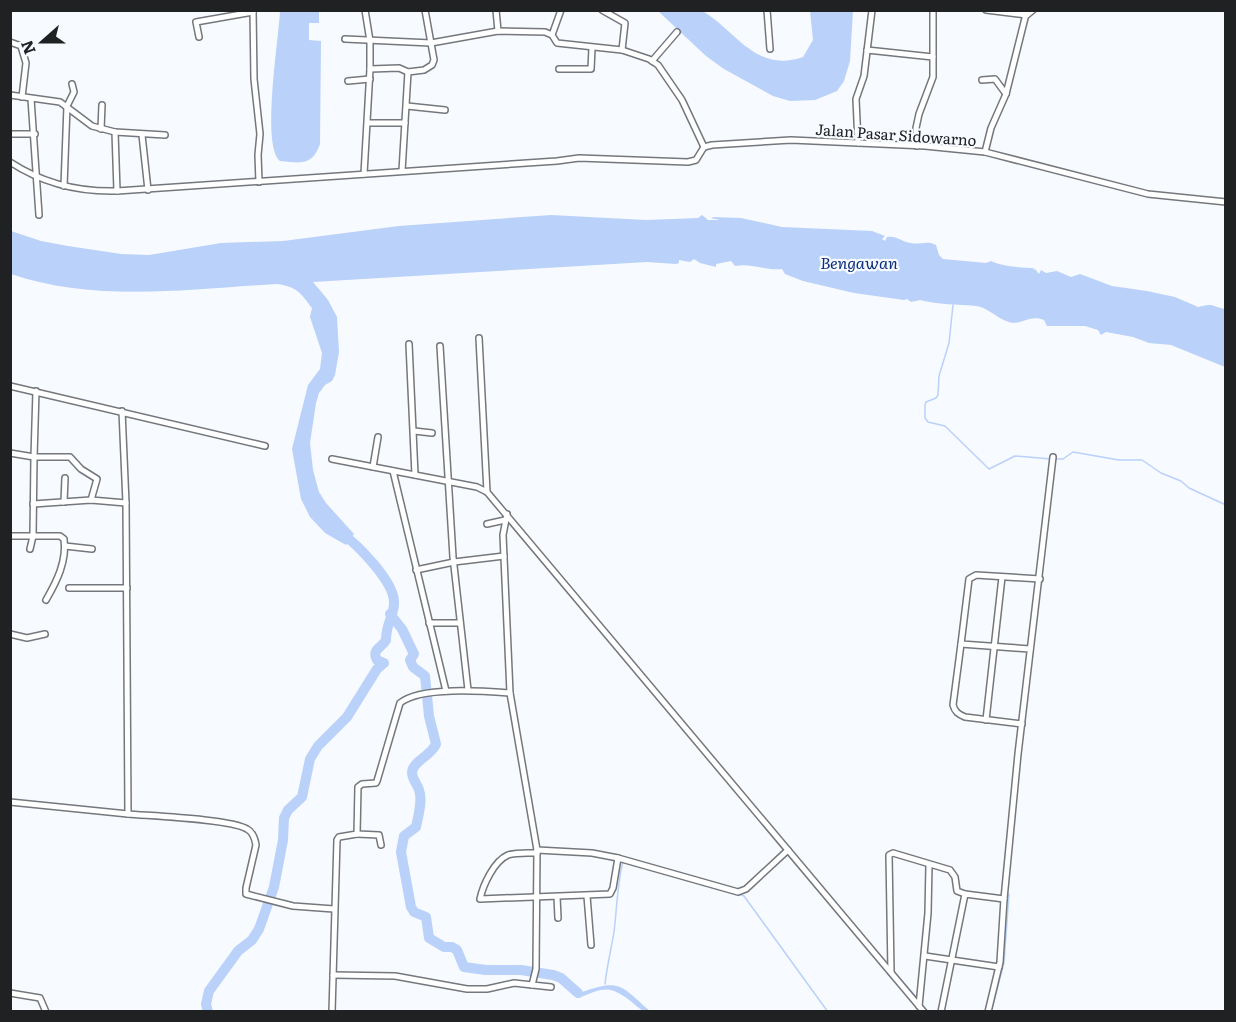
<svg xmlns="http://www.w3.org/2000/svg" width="1236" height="1022" font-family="Literata,serif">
<rect width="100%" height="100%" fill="#f7faff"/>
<g fill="#bad1fa">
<path d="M280,11H319V23H309V40L321,41L320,144C312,166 301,163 280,161C261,145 279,38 280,11Z"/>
<path d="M658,11C668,11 696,8 704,12C738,33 756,73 803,57L813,40L810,11H853L850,61L844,81L837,91L815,100L790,101L773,96L724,69L706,56Z"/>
<path d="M551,215L646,220L698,218L702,215L708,220H720L711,218L713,217L741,218L782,227L872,231L885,236L882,239L885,241L887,237C896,235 902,242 911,243C920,245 927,240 936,245L939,255L943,259L986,263L991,261C999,266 1024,268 1034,268L1033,270L1035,269L1039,274L1041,270L1046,273L1057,271L1071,277L1080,274L1112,286L1147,291L1175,297L1198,307C1216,303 1209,306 1225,309V367L1171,345L1149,343L1133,337L1106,332L1101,335L1098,330L1085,326H1047L1044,320C1029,314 1021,326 1009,322C998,319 987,307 976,306C958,304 938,305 920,300L911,302L907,299L904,300L854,293L803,281L785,274L782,269C765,271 752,263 735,266L731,261L716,264V267L700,263L694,259L690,262L679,260V263L676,264L647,262L313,282L328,300L337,317L339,352L335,375L332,381L325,385L319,393L316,403L310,443L313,470L319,492L326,503L354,534L346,545L325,533L310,517L301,499L292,449L308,385L320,369L322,353L310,317L312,308C300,292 297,287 277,284C189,289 96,303 11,274V231L41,241L68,246L121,254L149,255L221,243L283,241L399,226Z"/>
<path d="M569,983L582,992C621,978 621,986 650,1011C642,1012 639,1008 633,1003C610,985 605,987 579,998L565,987Z"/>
</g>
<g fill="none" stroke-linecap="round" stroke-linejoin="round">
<g stroke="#bad1fa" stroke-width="1.5">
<path d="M953,305L949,343L939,376L938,395L936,398L926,402L925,405V418L928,422L945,426L989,469L1015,456L1051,459"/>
<path d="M1056,459H1063L1073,452L1119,460H1142L1161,473L1181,481L1189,488L1226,505"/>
<path d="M739,894L744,896L828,1012"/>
<path d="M893,968L895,973L918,999"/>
<path d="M605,984C607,966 611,950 614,932C617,908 617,885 623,861"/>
<path d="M921,1003L928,1012"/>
<path d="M991,1012L1004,963L1009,894"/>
</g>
<g stroke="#bad1fa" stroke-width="10">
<path d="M390,614L402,629L414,654L410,660L413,667L425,676L429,716L436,744C431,756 413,761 412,772C412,780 417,783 419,790C423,800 418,817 416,827L404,836L401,852L411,907L414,912L426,917L429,938L444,947H452L457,950L464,967L486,970H521L553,975L561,978L578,993"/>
<path d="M208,1012L206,1004L209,991L238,951L252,940L259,929L274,887L283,840L284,818L288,810L302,797L310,759L318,746L347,717L377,669L384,663L377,660C371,649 382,648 386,640C386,623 394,616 394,603C395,582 357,544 341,533"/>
</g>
<g stroke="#74777c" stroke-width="8">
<g id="street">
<path d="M253,10L254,79L260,134L258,155L259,182"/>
<path d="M496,10L498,31"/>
<path d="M561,10L552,35L557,43L622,50L649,59L658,65L682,100L704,147"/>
<path d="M602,10L625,23L622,50"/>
<path d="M767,10L770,49"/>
<path d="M986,10L1027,15L1033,10"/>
<path d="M199,37L196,22L253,12"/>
<path d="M345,39L431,43L498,31L545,32L552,35"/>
<path d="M10,42L21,46L26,63L22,97"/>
<path d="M867,50L933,57"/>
<path d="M652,61L677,32"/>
<path d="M370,69L399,68L408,72"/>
<path d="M559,69H591L592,48"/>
<path d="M982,80L995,79L1006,94"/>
<path d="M348,81L370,79"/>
<path d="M10,95L60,102L92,126L115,132L117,191"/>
<path d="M31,99L39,215"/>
<path d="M407,106L445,110"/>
<path d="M368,123H405"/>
<path d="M101,129L102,105"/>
<path d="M115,132L165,135"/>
<path d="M10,134H35"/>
<path d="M142,135L148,190"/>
<path d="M858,143L856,99L864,76L872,10"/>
<path d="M917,146L916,128L919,114L933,77V10"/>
<path d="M704,147L712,145L791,140L925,146L985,152L1148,194L1226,202"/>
<path d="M985,152L991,128L1006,94L1027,10"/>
<path d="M10,162C42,183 79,192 117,191L557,161L579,158L688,162L696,160L704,147"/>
<path d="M402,171L408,72L424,70L432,65L434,60L425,10"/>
<path d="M364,174L370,69V41L365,10"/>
<path d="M64,186L67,106L74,92L72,84"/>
<path d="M479,338L487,492"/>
<path d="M409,344L415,475"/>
<path d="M440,346L453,557L468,690"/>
<path d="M10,386L265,446"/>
<path d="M36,391L34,457H70L81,469L97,479L91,500"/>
<path d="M414,431L432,433"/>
<path d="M10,453L34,457L33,536L30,549"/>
<path d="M332,459L477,487L487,492L924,1012"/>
<path d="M373,467L378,437"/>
<path d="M393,471L446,691"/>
<path d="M64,502L65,478"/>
<path d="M33,504L91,500L126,503"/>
<path d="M507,514L503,535L510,693L537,850L536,969L532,985"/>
<path d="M487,524L505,520"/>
<path d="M10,536H60L64,539C67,561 57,581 46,600"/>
<path d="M65,546L92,549"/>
<path d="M416,570L454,562L504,556"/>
<path d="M69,588H127"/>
<path d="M429,623H460"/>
<path d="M10,634L27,638L45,634"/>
<path d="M961,644L953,705C955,712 958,714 965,717L1022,724"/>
<path d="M1030,649L961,644L969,579L976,575L1040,579"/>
<path d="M986,720L1002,577"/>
<path d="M10,802L128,814L126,503L122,411"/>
<path d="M128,814C151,816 231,819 247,829C253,832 255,839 256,845L246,888V894L293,906L334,909"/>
<path d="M357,834L379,835L381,845"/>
<path d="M537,850L592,853L618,858L738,892L746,889L788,850"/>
<path d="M537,853C528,853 517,852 508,855C494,861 483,885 480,899L610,894L613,888L618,858"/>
<path d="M587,896L591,945"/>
<path d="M557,897L558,918"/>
<path d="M925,956L999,967"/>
<path d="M891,972L889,855L893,853L950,870L955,877L957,891L965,894"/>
<path d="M333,975L395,976L467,989H487L514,983L551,987"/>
<path d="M10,993L40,998L46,1012"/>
<path d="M919,1006L928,913L929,865"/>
<path d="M332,1012L337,840L339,837L357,834L358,787L362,784L376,783L377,781L400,703C420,686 484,691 510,693"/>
<path d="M941,1012L965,894L1004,899"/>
<path d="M988,1012L1000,962L1004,899L1018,754L1053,457"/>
</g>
</g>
<use href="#street" stroke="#fff" stroke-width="5"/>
</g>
<g text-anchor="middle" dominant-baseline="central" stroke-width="4.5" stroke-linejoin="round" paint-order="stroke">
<g font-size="15" fill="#202122" stroke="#f7faff">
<text transform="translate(896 134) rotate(4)">Jalan Pasar Sidowarno</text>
</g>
<g font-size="16" font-style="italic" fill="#0c2e79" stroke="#f7faff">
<text x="859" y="262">Bengawan</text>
</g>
</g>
<rect width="1236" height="1022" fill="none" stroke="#202122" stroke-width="24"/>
<g transform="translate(42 42) rotate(249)" stroke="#f7faff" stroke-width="4.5" paint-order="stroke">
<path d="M0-4.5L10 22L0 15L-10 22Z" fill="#202122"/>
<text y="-9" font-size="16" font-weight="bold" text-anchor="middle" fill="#202122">N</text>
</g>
</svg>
